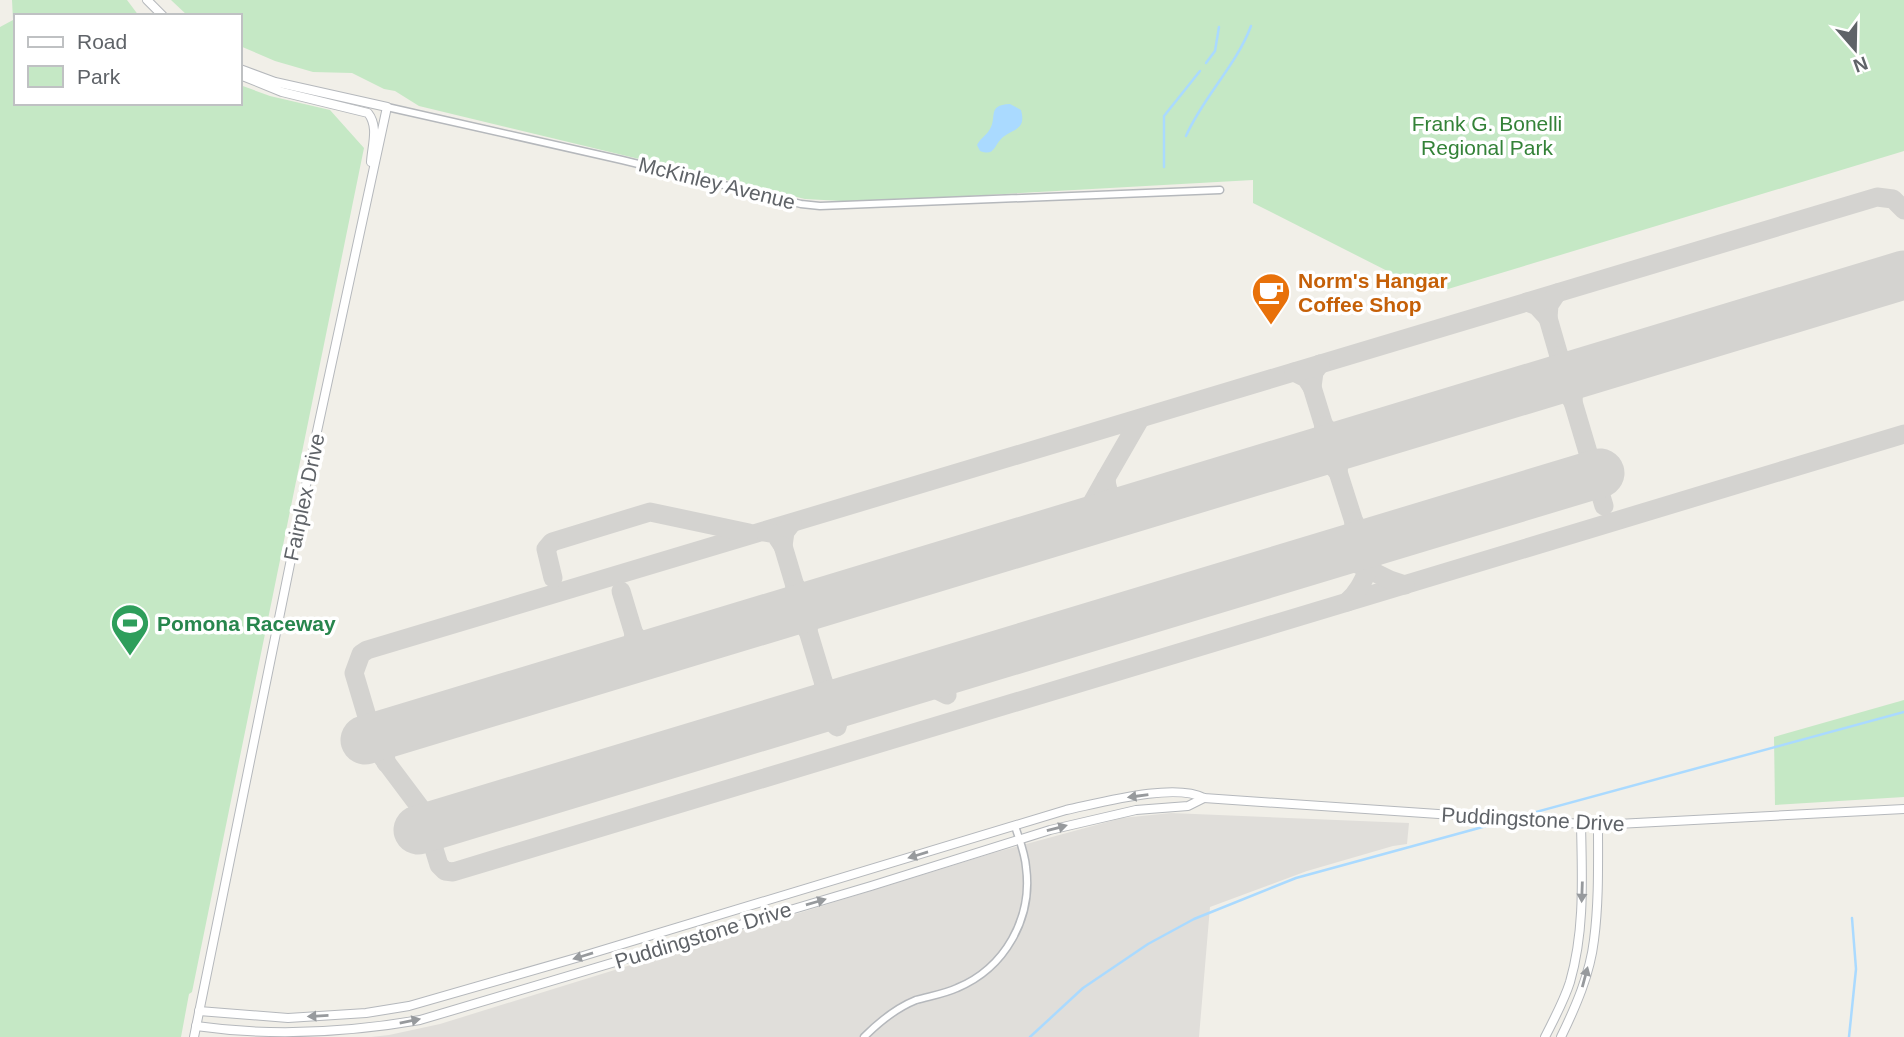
<svg xmlns="http://www.w3.org/2000/svg" width="1904" height="1037" font-family="Arial,sans-serif">
<rect width="100%" height="100%" fill="#f1efe8"/>
<path fill="#e0deda" d="M1171,813L1409,823L1407,844L1393,846L1307,871L1210,907L1199,1037H371L389,1035L440,1024L993,853L1122,818Z"/>
<g fill="#c5e8c5">
<path d="M12,0H127L139,16H16V103H240V85L270,96L330,110L364,148L192,992L189,994L181,1037H0V27L13,20Z"/>
<path d="M171,0H1904V151L1448,289H1423L1253,203V180L860,202L805,199L419,106L395,91L384,89L352,73L313,72L275,61L240,46V16H188Z"/>
<path d="M1904,700V797L1775,805L1774,737Z"/>
</g>
<path fill="#aadaff" d="M1010,104L1021,110C1027,132 1011,128 1001,139C993,148 994,156 980,151L977,145C980,139 984,137 988,132C999,119 985,105 1010,104Z"/>
<g fill="none" stroke-linecap="round" stroke-linejoin="round">
<g stroke="#aadaff" stroke-width="2.5">
<path d="M1206,63L1215,51L1219,27"/>
<path d="M1186,136C1203,97 1236,66 1251,26"/>
<path d="M1164,167V116L1200,71"/>
<path d="M1521,816L1904,712"/>
<path d="M1030,1037L1083,988L1148,944L1194,919L1296,878L1501,822"/>
<path d="M1849,1037L1856,969L1852,918"/>
</g>
<g stroke="#d4d3d0" stroke-width="19">
<path d="M1904,210L1893,199L1877,197L367,650L361,654L354,673L377,750L422,810L439,865L445,871L453,872L1904,434"/>
<path d="M1527,302L1537,306L1548,318L1549,305L1557,293"/>
<path d="M1548,318L1559,356"/>
<path d="M1294,372L1306,378L1312,387L1314,372L1320,364"/>
<path d="M1543,384L1555,371L1559,356L1571,368L1586,372L1574,386L1573,402C1566,389 1557,386 1543,384"/>
<path d="M1312,387L1324,426"/>
<path d="M1573,402L1604,506"/>
<path d="M1307,456L1325,458L1338,472C1339,456 1345,449 1358,440"/>
<path d="M1307,456L1321,442L1324,426L1340,440H1358"/>
<path d="M1338,472L1354,522"/>
<path d="M1106,478L1140,419"/>
<path d="M1064,530L1084,517L1106,478C1107,499 1117,505 1137,508"/>
<path d="M764,532L775,534L783,546L785,532L792,523"/>
<path d="M783,546L795,586"/>
<path d="M1330,554L1339,555L1390,580L1405,585"/>
<path d="M1326,556C1342,547 1354,543 1354,522C1363,536 1371,537 1387,537"/>
<path d="M553,578L546,549L552,542L650,512L749,533"/>
<path d="M621,591L634,634"/>
<path d="M1347,602C1368,585 1369,552 1392,536"/>
<path d="M786,614L800,621L808,631L809,619L820,603"/>
<path d="M782,615L794,597L795,586L807,598L824,602"/>
<path d="M808,631L824,684"/>
<path d="M624,662L631,652L634,634L648,648L662,650"/>
<path d="M903,684L927,685L947,695L942,688L943,678L952,669"/>
<path d="M809,712L819,702L824,684L836,696L853,699"/>
<path d="M809,712L828,717L837,727L841,710L853,699"/>
<path d="M386,763L385,750L392,732"/>
</g>
<g stroke="#d4d3d0" stroke-width="49">
<path d="M365,740L1904,275"/>
<path d="M418,830L1600,473"/>
</g>
<g stroke="#b5b8bc" stroke-width="9">
<g id="minor">
<path d="M387,107L622,160L801,204L820,206L1220,190"/>
<path d="M864,1037C879,1022 896,1008 916,1000C930,996 944,994 957,988C1005,968 1033,918 1026,867C1025,853 1019,839 1015,826"/>
</g>
</g>
<g stroke="#b5b8bc" stroke-width="10">
<g id="tertiary">
<path d="M147,0L163,16"/>
<path d="M240,75L282,92L368,113C379,127 372,145 371,162"/>
<path d="M199,1011L288,1018L366,1013L409,1006L583,956L1066,810C1100,803 1174,782 1204,798L1598,825L1904,809"/>
<path d="M196,1026C273,1037 345,1033 420,1020L871,886L1050,830L1136,810L1188,806L1204,798"/>
<path d="M194,1037L316,436L387,107L275,82L240,69"/>
<path d="M1545,1037C1554,1019 1564,1001 1570,982C1585,930 1582,877 1581,824"/>
<path d="M1561,1037C1576,1006 1590,974 1594,940C1599,902 1598,863 1598,825"/>
</g>
</g>
<use href="#minor" stroke="#fff" stroke-width="6"/>
<use href="#tertiary" stroke="#fff" stroke-width="8"/>
</g>
<defs><path id="oneway-solid" d="M-6-.8H1V-3.2L6.5 0L1 3.2V.8H-6Z" transform="scale(1.75)"/></defs>
<g fill="#979a9d">
<use href="#oneway-solid" transform="translate(1138 796) rotate(172)"/>
<use href="#oneway-solid" transform="translate(1057 828) rotate(-15)"/>
<use href="#oneway-solid" transform="translate(918 855) rotate(163)"/>
<use href="#oneway-solid" transform="translate(1582 892) rotate(92)"/>
<use href="#oneway-solid" transform="translate(816 902) rotate(-16)"/>
<use href="#oneway-solid" transform="translate(583 956) rotate(163)"/>
<use href="#oneway-solid" transform="translate(1585 977) rotate(-75)"/>
<use href="#oneway-solid" transform="translate(318 1016) rotate(177)"/>
<use href="#oneway-solid" transform="translate(410 1021) rotate(-11)"/>
</g>
<defs>
<g id="cafe-pin" transform="scale(2.0125)"><path d="M0 17L-7.5 6A9.5 9.5 0 1 1 7.5 6Z" fill="#e8710a" stroke="#fff"/><path d="M-5.5-4.5H6V0H3Q3 3.5 0 3.5H-2.5Q-5.5 3.5-5.5 0ZM3-3.2v2h1.7v-2ZM-6 4.5H4V6H-6Z" fill="#fff"/></g>
<g id="stadium-pin" transform="scale(2.0125)"><path d="M0 17L-7.5 6A9.5 9.5 0 1 1 7.5 6Z" fill="#2e9e5b" stroke="#fff"/><path d="M0-5a6.5 5 0 1 0 0 10a6.5 5 0 1 0 0-10ZM-3.5-1.8h7v3.6h-7Z" fill="#fff"/></g>
</defs>
<g fill-rule="evenodd">
<use href="#cafe-pin" x="1271" y="292"/>
<use href="#stadium-pin" x="130" y="623"/>
</g>
<g text-anchor="middle" dominant-baseline="central" stroke-width="7" stroke-linejoin="round" paint-order="stroke">
<g font-size="21" fill="#348238" stroke="#fff">
<text x="1487" y="123">Frank G. Bonelli<tspan x="1487" dy="24">Regional Park</tspan></text>
</g>
<g font-size="21" fill="#5f6368" stroke="#fff">
<text transform="translate(717 183) rotate(14)">McKinley Avenue</text>
<text transform="translate(304 497) rotate(-78)">Fairplex Drive</text>
<text transform="translate(1533 819) rotate(3)">Puddingstone Drive</text>
<text transform="translate(703 935) rotate(-17)">Puddingstone Drive</text>
</g>
<g font-size="21" font-weight="bold" fill="#c56008" stroke="#fff" text-anchor="start">
<text x="1298" y="280">Norm's Hangar<tspan x="1298" dy="24">Coffee Shop</tspan></text>
</g>
<g font-size="21" font-weight="bold" fill="#27864d" stroke="#fff" text-anchor="start">
<text x="157" y="623">Pomona Raceway</text>
</g>
</g>
<rect x="14" y="14" width="228" height="91" fill="#ffffff" stroke="#bfc1c3" stroke-width="2"/>
<rect x="28" y="37" width="35" height="10" fill="#ffffff" stroke="#bfc1c3" stroke-width="2"/>
<text x="77" y="49" font-size="21" fill="#5f6368">Road</text>
<rect x="28" y="66" width="35" height="21" fill="#c5e8c5" stroke="#bfc1c3" stroke-width="2"/>
<text x="77" y="84" font-size="21" fill="#5f6368">Park</text>
<g transform="translate(1855 49) rotate(160)" stroke="#ffffff" stroke-width="5" paint-order="stroke">
<path d="M0-5L12 26L0 18L-12 26Z" fill="#5f6368"/>
<text y="-10" font-size="19" font-weight="bold" text-anchor="middle" fill="#5f6368">N</text>
</g>
</svg>
